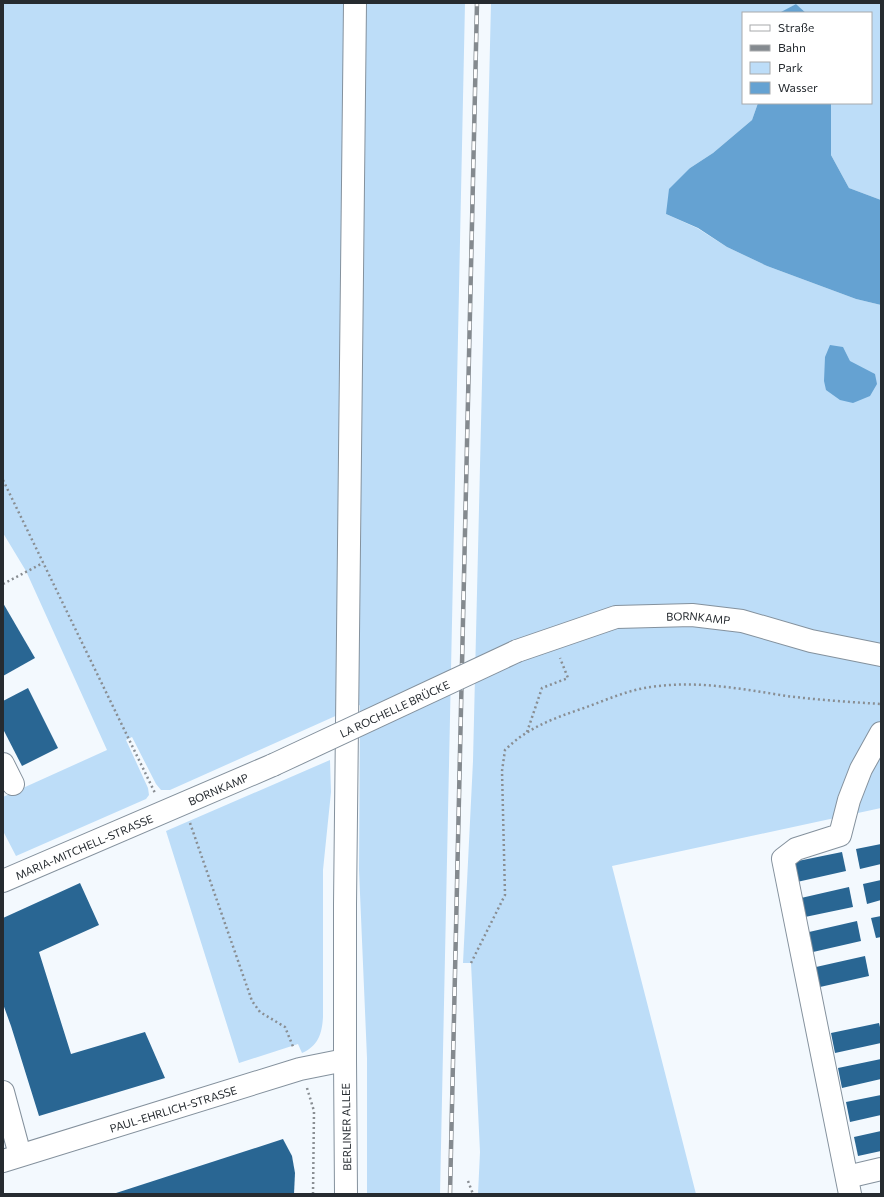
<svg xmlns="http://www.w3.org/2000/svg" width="884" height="1197" font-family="Commissioner,sans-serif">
<rect width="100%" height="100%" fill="#f3f9fe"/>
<g fill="#bdddf8">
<path d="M3,3H465L440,1194H367V1058L359,870L360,705L170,790H161L156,784L132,737L126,740L148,788L149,795L146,799L16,856L3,831V797L107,750L26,571L3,533Z"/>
<path d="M491,3H881V200L849,188L831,155V103H871V13H806L796,4L781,13H743V103H758L752,120L713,153L690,168L666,214L697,228L727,247L767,266L856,299L881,305V808L612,866L696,1194H478L480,1152L471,963H463L473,761Z"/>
<path d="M330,760L331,792L323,870V1017C322,1034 318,1046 302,1053L298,1044L239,1063L166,831Z"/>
</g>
<g fill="#65a2d2">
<path d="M796,4L806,13H781V12Z"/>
<path d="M758,103H831V155L849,188L881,200V305L856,299L767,266L727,247L698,228L666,214L669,189L690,168L713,153L752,120Z"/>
<path d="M830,345L843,347L850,361L875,374L877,384L870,396L853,403L840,400L826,390L824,381L825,357Z"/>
</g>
<g fill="#296693">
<path d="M3,603L35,658L3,676Z"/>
<path d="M28,688L58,748L22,766L3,729V701Z"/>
<path d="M881,844V864L860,869L856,849Z"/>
<path d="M842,852L846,871L797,882L793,862Z"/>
<path d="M881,880V900L867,904L863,884Z"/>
<path d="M80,883L99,925L39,952L71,1054L145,1032L165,1078L39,1116L11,1026L3,1004V918Z"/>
<path d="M849,887L853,907L805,917L801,898Z"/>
<path d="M881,916V937L876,938L871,918Z"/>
<path d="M857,921L861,941L813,952L809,932Z"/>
<path d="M865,956L869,976L820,987L816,967Z"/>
<path d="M879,1023L881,1031V1043L835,1053L831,1033Z"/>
<path d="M881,1059V1079L842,1088L838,1068Z"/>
<path d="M881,1095V1115L850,1122L846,1102Z"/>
<path d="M881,1131V1151L858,1156L854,1137Z"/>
<path d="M283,1139L292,1156L295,1173L294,1194H113Z"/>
</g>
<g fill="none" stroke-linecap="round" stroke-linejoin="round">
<g stroke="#84919d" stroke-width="24">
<g id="minor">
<path id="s1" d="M517,651L616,617L692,615L742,621L811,641L881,655"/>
<path d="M3,764L13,784"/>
<path id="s2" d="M3,881L273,765"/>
<path d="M3,1092L20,1155"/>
<path id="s3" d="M3,1161L300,1069L345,1060"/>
<path d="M847,1177L881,1169"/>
<path d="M850,1194L783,859L796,849L840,835L849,800L861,769L881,733"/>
</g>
</g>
<g stroke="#84919d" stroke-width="24">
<path id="major" d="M346,1194L345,1060V905L355,3"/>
</g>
<g stroke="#898e93" stroke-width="2.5" stroke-dasharray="2 3" stroke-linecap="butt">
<path d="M3,480L155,793"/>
<path d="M3,584L43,563"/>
<path d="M527,732L542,688L568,678L560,658"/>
<path d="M190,823L252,1001L260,1012L285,1027L294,1049"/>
<path d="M471,963L505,895L502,771L505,750C527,728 552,719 581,709C604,701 627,690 651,687C698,680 741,689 787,696C818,700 850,702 881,704"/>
<path d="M307,1088L314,1111L313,1194"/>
<path d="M468,1181L473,1194"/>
</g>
<use href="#minor" stroke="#fff" stroke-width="22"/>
<use href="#major" stroke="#fff" stroke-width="22"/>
<g stroke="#848a8f" stroke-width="4.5">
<path id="rail" d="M450,1194L477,3"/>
</g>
<use href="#rail" stroke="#fff" stroke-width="3" stroke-dasharray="9" stroke-linecap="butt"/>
<g stroke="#84919d" stroke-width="24" stroke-linecap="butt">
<g id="minor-bridge">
<path id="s4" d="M273,765L517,651"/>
</g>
</g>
<use href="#minor-bridge" stroke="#fff" stroke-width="22"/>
</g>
<g text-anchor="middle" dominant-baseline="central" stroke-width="4" stroke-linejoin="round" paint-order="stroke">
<g font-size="11" fill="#262b30" stroke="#fff">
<text stroke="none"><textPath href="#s1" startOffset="187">BORNKAMP</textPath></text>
<text stroke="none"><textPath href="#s4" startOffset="134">LA ROCHELLE BRÜCKE</textPath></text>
<text stroke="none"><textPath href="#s2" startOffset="234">BORNKAMP</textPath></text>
<text stroke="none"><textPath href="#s2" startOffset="88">MARIA-MITCHELL-STRASSE</textPath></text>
<text stroke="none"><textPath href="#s3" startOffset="178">PAUL-EHRLICH-STRASSE</textPath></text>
<text transform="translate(346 1127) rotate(-91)">BERLINER ALLEE</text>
</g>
</g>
<rect width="884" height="1197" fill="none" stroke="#262b30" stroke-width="8"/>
<rect x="742" y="12" width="130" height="92" fill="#ffffff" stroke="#a8aaac"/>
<rect x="750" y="25" width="20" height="6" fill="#ffffff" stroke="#a8aaac"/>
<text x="778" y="32" font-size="12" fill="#262b30">Straße</text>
<rect x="750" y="45" width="20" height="6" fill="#848a8f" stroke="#a8aaac"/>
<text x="778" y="52" font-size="12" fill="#262b30">Bahn</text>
<rect x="750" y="62" width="20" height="12" fill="#bdddf8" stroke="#a8aaac"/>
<text x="778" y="72" font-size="12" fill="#262b30">Park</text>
<rect x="750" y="82" width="20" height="12" fill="#65a2d2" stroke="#a8aaac"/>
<text x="778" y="92" font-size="12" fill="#262b30">Wasser</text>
</svg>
